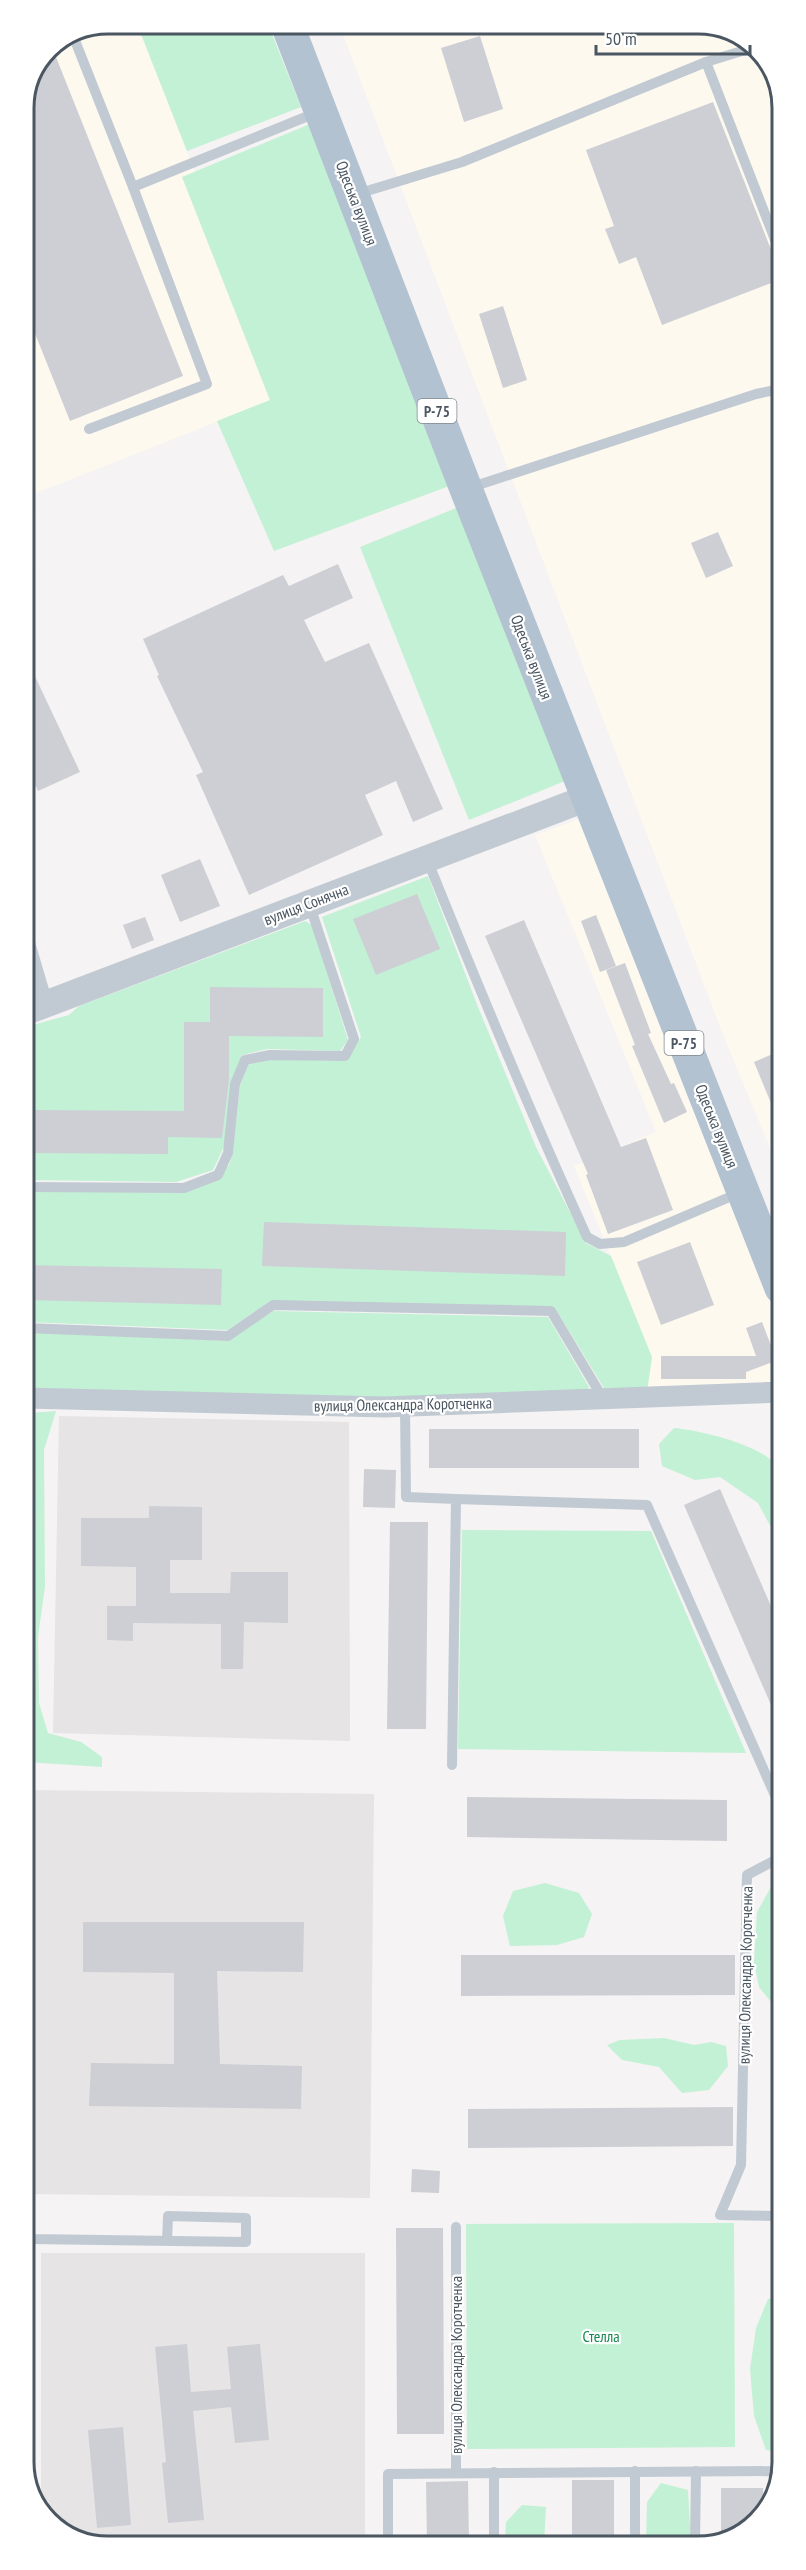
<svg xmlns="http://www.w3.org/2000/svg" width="806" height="2570" font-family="'PT Sans Narrow',sans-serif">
<rect width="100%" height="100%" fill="#f5f3f3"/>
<g fill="#fdf9ef">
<path d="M108,24H137L195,172L182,177L270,401L26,497L24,103L49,48Z"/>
<path d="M339,24H704L753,45L779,87L780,1172L722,1032Z"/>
<path d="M582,818L781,1329V1386L647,1392L652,1357L574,1166L656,1132L535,835Z"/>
</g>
<g fill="#e6e4e5">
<path d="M59,1416L349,1422L350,1741L53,1733Z"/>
<path d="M26,1790L374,1794L370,2198L26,2194Z"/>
<path d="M41,2253H365V2545L102,2546L53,2525L41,2506Z"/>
</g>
<g fill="#c3f1d5">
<path d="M137,24H268L301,107L187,151Z"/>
<path d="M310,124L452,485L274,551L217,421L270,400L182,177Z"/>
<path d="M461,506L570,779L469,820L360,547Z"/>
<path d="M428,876L478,1007L536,1147L586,1243L611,1256L652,1357L647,1392L607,1393L555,1308L270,1301L228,1330L26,1322L25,1187L184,1188L218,1175L229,1165L233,1152L240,1086L248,1065L269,1059L346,1061L361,1037L322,917Z"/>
<path d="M305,921L312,925L348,1040L340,1051L267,1049L242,1055L233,1081L228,1138L213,1170L176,1182L25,1180V1027L69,1015L79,1006Z"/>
<path d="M273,1311L548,1317L589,1387L585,1395L402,1401L26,1389V1331L228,1341Z"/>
<path d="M56,1411L44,1450L45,1586L38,1637L39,1703L48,1733L81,1742L102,1757V1767L26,1762V1417L31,1413Z"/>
<path d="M674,1428C699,1430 776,1447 781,1475C784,1498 781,1523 781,1546L758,1503L720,1477L695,1480L662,1466L659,1444Z"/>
<path d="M462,1530L651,1531L746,1753L458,1749Z"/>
<path d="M545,1883L579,1893L592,1914L584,1937L557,1945L510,1946L503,1916L513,1891Z"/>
<path d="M781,1883V2010L771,2002L759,1987L754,1962L757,1912L772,1885Z"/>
<path d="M664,2038L694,2045L711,2042L726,2046L728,2066L709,2090L682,2093L659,2067L622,2060L607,2045L620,2040Z"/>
<path d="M734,2223L735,2447L467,2449L466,2224Z"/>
<path d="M782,2295V2452L766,2450L754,2416L750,2369L756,2328L768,2299Z"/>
<path d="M661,2483L688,2490L691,2543L646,2544L647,2502Z"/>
<path d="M522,2505L546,2507L544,2544H505L506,2522Z"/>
</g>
<g fill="#cdcfd5">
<path d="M480,36L503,109L464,122L441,48Z"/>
<path d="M52,47L183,376L70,421L24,306V103L49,48Z"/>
<path d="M713,102L779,270V280L662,325L636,257L619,264L605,229L614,226L586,150Z"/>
<path d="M503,306L527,380L503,388L479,314Z"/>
<path d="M718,532L733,566L706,578L691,543Z"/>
<path d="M338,564L353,598L304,620L325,662L369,643L443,809L413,822L396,781L365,795L383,835L249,895L196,775L203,772L157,676L159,675L143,639L283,575L289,586Z"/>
<path d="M25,655L80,772L38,791L25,763Z"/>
<path d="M200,859L220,906L180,922L161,875Z"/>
<path d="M417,894L440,949L376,975L353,919Z"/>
<path d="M596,915L616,966L600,972L581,921Z"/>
<path d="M145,917L154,940L132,949L123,925Z"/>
<path d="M524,920L621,1147L646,1138L673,1210L608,1234L586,1175L588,1174L485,936Z"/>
<path d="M625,963L651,1033L648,1034L671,1084L674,1083L687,1112L664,1123L632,1046L635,1045L606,970Z"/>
<path d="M210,987L323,988V1037L229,1036V1080L222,1138L168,1137V1154L25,1153V1110L184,1111V1022H210Z"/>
<path d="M780,1051V1125L754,1062Z"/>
<path d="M264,1222L566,1232L565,1276L262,1266Z"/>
<path d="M690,1242L714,1305L661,1325L637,1262Z"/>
<path d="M25,1265L222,1269L221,1305L25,1300Z"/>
<path d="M762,1322L775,1356H781V1359L746,1372V1379H661V1356H756L746,1328Z"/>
<rect x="429" y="1429" width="210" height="39"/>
<path d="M364,1469L396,1470L395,1508L363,1507Z"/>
<path d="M720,1489L781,1629V1728L684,1505Z"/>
<path d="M149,1506L202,1507V1560H170V1593H230L231,1572H288V1623L244,1622L243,1669H221V1624L133,1623V1641L107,1640V1606H136V1567L81,1566V1518H149Z"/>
<path d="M390,1522H428L426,1729H387Z"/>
<path d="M467,1797L727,1800V1841L467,1837Z"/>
<path d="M83,1922H304L303,1972L217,1971L220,2064L302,2066L301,2109L89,2106L91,2063L174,2064V1973L83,1972Z"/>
<path d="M461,1955H735V1995L461,1996Z"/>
<path d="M733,2107V2146L468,2148V2109Z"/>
<path d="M412,2169L440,2171L439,2193L411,2192Z"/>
<path d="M396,2228H443L444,2434H397Z"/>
<path d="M187,2344L191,2392L231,2389L227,2347L260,2344L269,2440L235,2443L231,2407L193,2411L204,2520L168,2523L162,2463L166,2462L155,2347Z"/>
<path d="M123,2427L131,2525L97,2528L88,2430Z"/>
<rect x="572" y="2480" width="42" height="64"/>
<path d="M468,2481L469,2544H427L426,2482Z"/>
<path d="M721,2488H763V2514L721,2542Z"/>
</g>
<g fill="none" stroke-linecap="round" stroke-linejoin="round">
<g stroke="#c1cad2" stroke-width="10">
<path d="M74,38L133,187L318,112"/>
<path d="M706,62L779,250"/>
<path d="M357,194L462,162L706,62L755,47"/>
<path d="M89,429L207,384L133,187"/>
<path d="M469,488L756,394L780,389"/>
<path d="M427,859C478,986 530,1112 587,1237L600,1244L624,1242L739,1193"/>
<path d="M25,1187L184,1188L218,1175L228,1153L235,1084L245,1060L270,1055L345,1056L354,1039L309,903"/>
<path d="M26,1328L228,1336L273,1305L551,1311L604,1400"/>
<path d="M405,1407L406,1497L456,1499L452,1765"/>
<path d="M456,1499L647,1505L781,1809"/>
<path d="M781,1857L747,1875L741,2165L720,2215L782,2216"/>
<path d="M27,2238L30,2239L246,2242V2218L168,2216L167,2241"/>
<path d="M456,2473V2227"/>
<path d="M695,2543L696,2471"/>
<path d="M494,2544V2472"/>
<path d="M635,2544V2471"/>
<path d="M388,2545V2474L779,2471"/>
</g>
<g stroke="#c1cad2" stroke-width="21">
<path d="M25,945L43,1006"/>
<path d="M26,1398L385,1407L781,1392"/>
</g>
<path stroke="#c1cad2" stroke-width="27" d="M25,1012L587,798"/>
<path stroke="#b3c2d1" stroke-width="33" d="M287,24L466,489L781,1288"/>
</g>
<g text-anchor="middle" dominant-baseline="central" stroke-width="4.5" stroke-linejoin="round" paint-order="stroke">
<g fill="#fff" stroke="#808990" stroke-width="1.5">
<rect x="417.5" y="399" width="39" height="24" rx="4.5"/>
<rect x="664.5" y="1031" width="39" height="24" rx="4.5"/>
</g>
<g font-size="15" font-weight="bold" fill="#4a5661">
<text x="437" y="411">Р-75</text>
<text x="684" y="1043">Р-75</text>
</g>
<g font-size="16" fill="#4a5661" stroke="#fff">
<text transform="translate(357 203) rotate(69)">Одеська вулиця</text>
<text transform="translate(532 657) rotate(69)">Одеська вулиця</text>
<text transform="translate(306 904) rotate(-21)">вулиця Сонячна</text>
<text transform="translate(717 1126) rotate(68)">Одеська вулиця</text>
<text transform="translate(403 1404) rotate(-1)">вулиця Олександра Коротченка</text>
<text transform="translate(745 1975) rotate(-89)">вулиця Олександра Коротченка</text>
<text transform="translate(456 2365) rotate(-90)">вулиця Олександра Коротченка</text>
</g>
<g font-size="16" fill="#17864f" stroke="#fff">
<text x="601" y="2336">Стелла</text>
</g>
</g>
<path d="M0 0H806V2570H0ZM108 34H698A74 74 0 0 1 772 108V2462A74 74 0 0 1 698 2536H108A74 74 0 0 1 34 2462V108A74 74 0 0 1 108 34Z" fill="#fff" fill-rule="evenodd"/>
<path fill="none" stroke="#4a5661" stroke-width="3" d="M108 34H698A74 74 0 0 1 772 108V2462A74 74 0 0 1 698 2536H108A74 74 0 0 1 34 2462V108A74 74 0 0 1 108 34Z"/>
<path d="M596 45v9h154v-9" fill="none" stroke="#4a5661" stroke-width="3"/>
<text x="605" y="45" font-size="18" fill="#4a5661" stroke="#ffffff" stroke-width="4.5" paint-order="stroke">50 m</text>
</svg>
